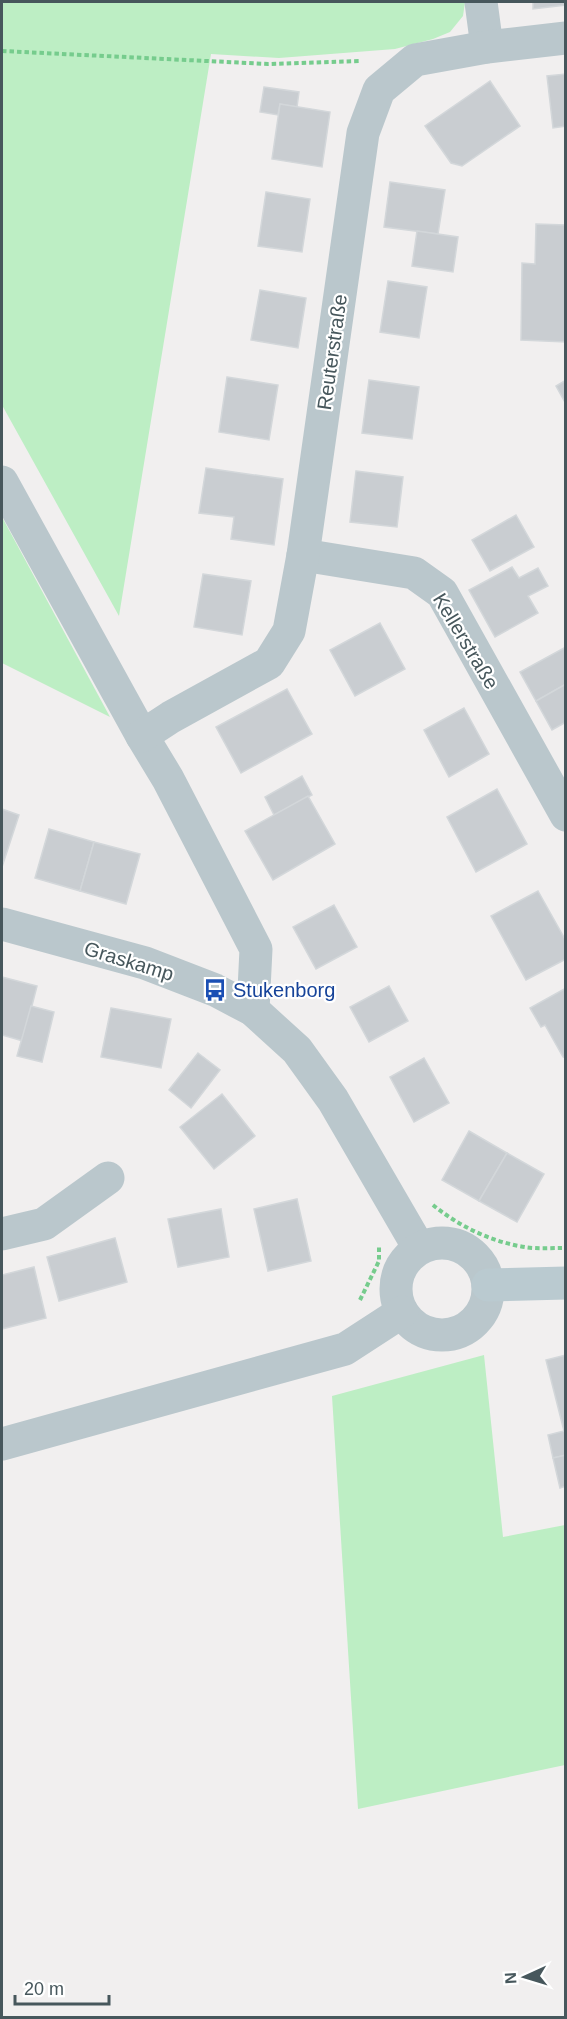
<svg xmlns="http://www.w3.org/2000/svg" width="567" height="2019" font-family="Helvetica,sans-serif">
<rect width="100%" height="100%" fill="#f1efef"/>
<g fill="#bdeec4">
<path d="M2,2H465L463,16L450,32L433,39L395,49L279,58L211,54L119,616L2,405Z"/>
<path d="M2,517L110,717L2,663Z"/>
<path d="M484,1355L503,1537L565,1525V1765L358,1809L332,1396Z"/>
</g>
<g fill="#c9cdd1" stroke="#d3d7da" stroke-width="1.5">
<path d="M533,2H566V5L533,9Z"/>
<path d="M566,74V126L553,128L547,76Z"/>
<path d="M490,81L520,126L462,166L451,163L425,126Z"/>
<path d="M264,87L299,92L297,107L280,104L278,115L260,112Z"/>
<path d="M280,104L330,112L322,167L272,159Z"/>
<path d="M390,182L445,190L438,234L384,227Z"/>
<path d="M266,192L310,199L302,252L258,246Z"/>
<path d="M536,224L566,225V342L521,340L522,263L535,264Z"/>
<path d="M417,231L458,237L453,272L412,266Z"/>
<path d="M388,281L427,287L419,338L380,332Z"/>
<path d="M260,290L306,298L298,348L251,340Z"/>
<path d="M227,377L278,385L269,440L219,432Z"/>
<path d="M369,380L419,387L412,439L362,433Z"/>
<path d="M566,380V404L556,386Z"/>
<path d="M206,468L283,479L274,545L231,539L234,517L199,513Z"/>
<path d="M356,471L403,477L397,527L350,522Z"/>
<path d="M516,515L534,547L490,571L472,540Z"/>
<path d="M512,567L519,578L538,568L548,586L528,596L538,613L495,637L469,590Z"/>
<path d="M203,574L251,581L242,635L194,627Z"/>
<path d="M380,623L405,669L355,696L330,650Z"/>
<path d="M564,648L566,651V684L536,701L520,672Z"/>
<path d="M566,684V722L552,730L536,701Z"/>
<path d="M287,689L312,734L241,773L216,727Z"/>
<path d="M464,708L489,754L449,777L424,730Z"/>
<path d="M302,776L312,795L274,815L265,797Z"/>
<path d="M497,789L527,844L476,872L447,817Z"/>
<path d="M308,796L335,844L273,880L245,831Z"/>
<path d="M2,809L19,815L2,867Z"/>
<path d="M49,829L94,842L80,891L35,878Z"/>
<path d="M94,842L140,854L126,904L80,891Z"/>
<path d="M538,891L566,941V959L526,980L491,916Z"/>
<path d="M334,905L357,947L316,969L293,927Z"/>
<path d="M2,977L37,986L23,1041L2,1035Z"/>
<path d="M389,986L408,1021L369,1042L350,1007Z"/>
<path d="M566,988V1058L563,1057L545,1025L541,1027L530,1008Z"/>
<path d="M31,1006L54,1012L42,1062L17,1056Z"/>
<path d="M111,1008L171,1019L161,1068L101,1057Z"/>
<path d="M198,1053L220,1070L191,1108L169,1090Z"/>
<path d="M424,1058L449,1103L414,1122L390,1077Z"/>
<path d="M222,1094L255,1136L214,1169L180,1127Z"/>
<path d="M469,1131L507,1153L479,1201L442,1180Z"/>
<path d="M507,1153L544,1174L517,1222L479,1201Z"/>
<path d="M297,1199L311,1261L268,1271L254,1209Z"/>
<path d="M221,1209L229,1257L178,1267L168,1219Z"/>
<path d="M115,1238L127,1282L59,1301L47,1257Z"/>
<path d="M34,1267L46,1318L2,1329V1275Z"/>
<path d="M566,1355V1455L553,1458L548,1435L564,1431L546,1360Z"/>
<path d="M566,1455V1486L560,1488L553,1458Z"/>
</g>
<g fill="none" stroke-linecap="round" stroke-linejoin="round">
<g stroke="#76cc8d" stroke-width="4" stroke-dasharray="4.5 3" stroke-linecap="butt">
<path d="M2,51L268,64L360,61"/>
<path d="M433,1205C459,1226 491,1242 525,1247C536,1249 550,1248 562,1248"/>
<path d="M360,1300L379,1261V1246"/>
</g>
<g stroke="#bac7cc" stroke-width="33">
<path d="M481,2L487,47"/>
<path d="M2,482L142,736L168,779L256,949L253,1010"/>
<path d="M303,555L414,573L442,593L566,815"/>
<path d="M142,736L171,717L269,663L289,631L303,555L363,133L379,90L415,60L487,47L566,38"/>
<path d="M2,924L145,963L215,990L253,1010L297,1050L333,1100L419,1248"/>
<path d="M2,1234L44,1224L108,1178"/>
<circle cx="442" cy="1289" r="46"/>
<path d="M2,1444L345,1349L402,1312"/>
</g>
<path stroke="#bacad0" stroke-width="33" d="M488,1285L566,1283"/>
</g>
<defs>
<g id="bus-bare" transform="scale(1.8)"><path d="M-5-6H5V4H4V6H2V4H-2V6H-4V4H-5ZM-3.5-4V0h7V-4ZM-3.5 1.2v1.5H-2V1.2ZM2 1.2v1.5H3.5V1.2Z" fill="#1a4fb4" stroke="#fff" stroke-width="2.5" paint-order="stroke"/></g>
</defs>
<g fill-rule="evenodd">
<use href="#bus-bare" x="215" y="990"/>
</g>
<g text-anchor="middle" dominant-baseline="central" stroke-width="4.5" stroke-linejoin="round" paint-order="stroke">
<g font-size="20" fill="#47575c" stroke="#fff">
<text transform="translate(332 352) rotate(-82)">Reuterstraße</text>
<text transform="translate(466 641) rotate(59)">Kellerstraße</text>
<text transform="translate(129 961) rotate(17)">Graskamp</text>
</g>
<g font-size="20" fill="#164399" stroke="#fff" text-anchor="start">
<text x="233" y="990">Stukenborg</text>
</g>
</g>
<rect width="567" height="2019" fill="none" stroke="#47575c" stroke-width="6"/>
<g transform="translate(525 1977) rotate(266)" stroke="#ffffff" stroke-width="4.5" paint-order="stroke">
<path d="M0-4.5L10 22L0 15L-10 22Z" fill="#47575c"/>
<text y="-9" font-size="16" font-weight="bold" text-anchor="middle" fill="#47575c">N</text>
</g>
<path d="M15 1995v9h94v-9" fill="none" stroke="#47575c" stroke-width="3"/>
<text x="24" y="1995" font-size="18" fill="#47575c" stroke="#ffffff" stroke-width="4.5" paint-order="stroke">20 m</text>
</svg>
